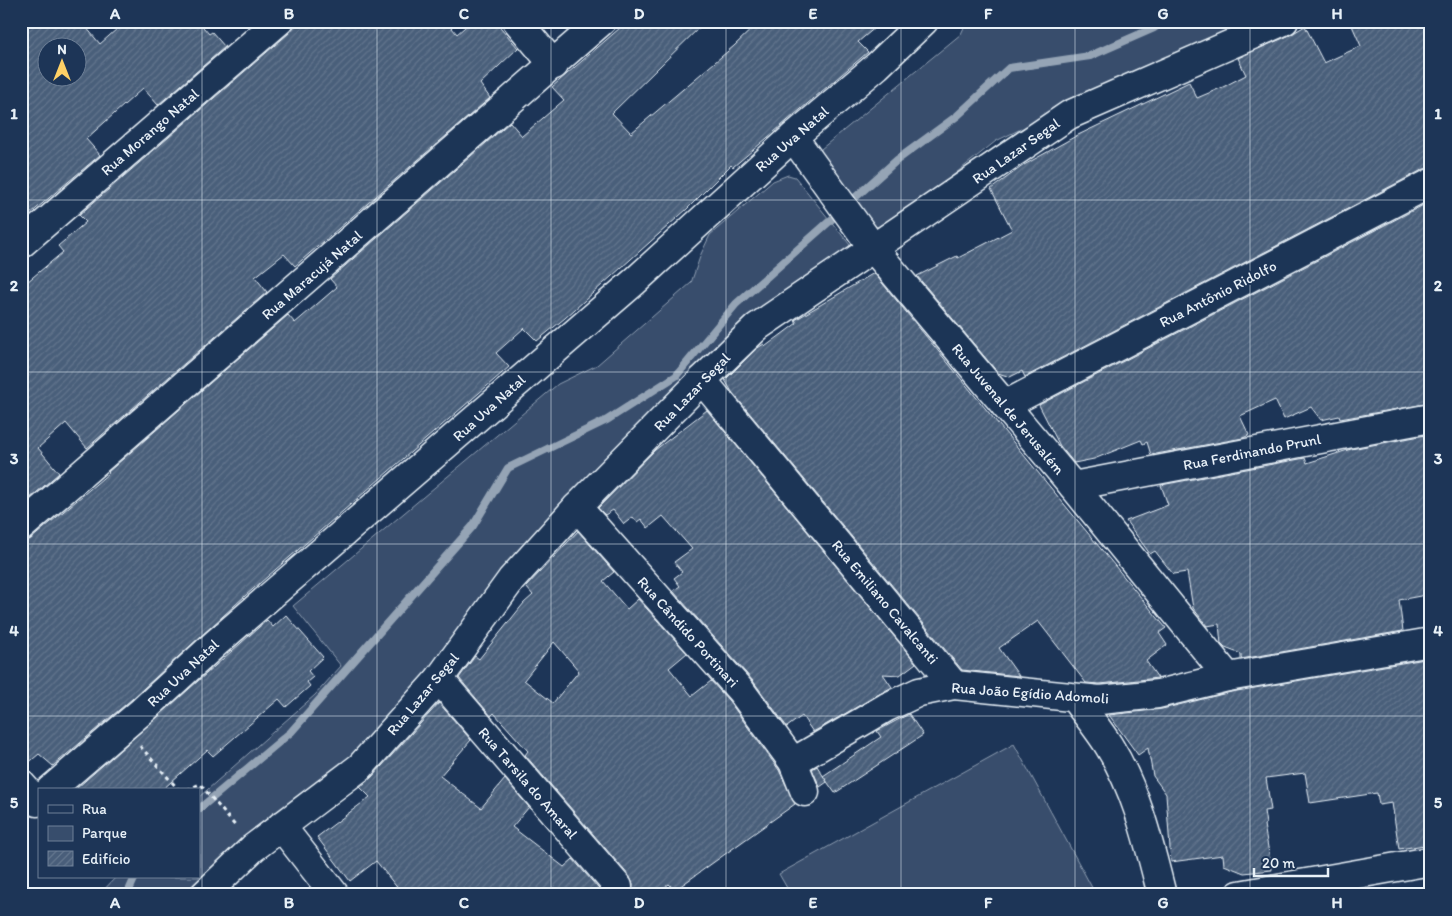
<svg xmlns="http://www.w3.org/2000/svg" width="1452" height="916" font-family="Itim,sans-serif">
<defs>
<pattern id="building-hatch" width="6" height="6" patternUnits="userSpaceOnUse" patternTransform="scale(1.25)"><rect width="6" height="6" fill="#495e7a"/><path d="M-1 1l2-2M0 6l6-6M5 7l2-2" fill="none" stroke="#63768e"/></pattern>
</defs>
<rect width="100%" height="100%" fill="#1d3557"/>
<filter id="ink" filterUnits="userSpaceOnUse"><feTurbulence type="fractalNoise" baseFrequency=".02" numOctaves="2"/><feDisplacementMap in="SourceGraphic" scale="10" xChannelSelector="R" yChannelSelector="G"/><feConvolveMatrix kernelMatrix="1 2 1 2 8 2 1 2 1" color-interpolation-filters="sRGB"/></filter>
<g filter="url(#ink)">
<g fill="#374d6c" stroke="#909fb2">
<path d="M967,21H1262L1052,114L996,141L886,229L874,226L819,158L821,149L961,34Z"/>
<path d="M788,175L795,177L850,245L845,254L775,307L401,718L194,895H99L116,877H199V797L315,695L341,666L293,606L558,384L597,365L691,283L701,254L710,235L773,181Z"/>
<path d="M1014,744L1096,895H791L779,874Z"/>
</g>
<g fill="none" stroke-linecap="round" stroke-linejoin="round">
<g stroke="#95a4b5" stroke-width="8">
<path d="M848,204L897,160L957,116L1009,68L1090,56L1154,28L1164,21"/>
<path d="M199,809L291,732L473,526L508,468L607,420L676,376L736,304L831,220"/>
<path d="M127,895L135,877"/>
</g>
</g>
<g fill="url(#building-hatch)" stroke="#e8f1f8" fill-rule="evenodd">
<path d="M21,21H81L100,44L126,21H198L209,34L212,32L225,47L158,105L143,88L86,139L100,155L30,214L21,204ZM48,48H78V78H48Z"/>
<path d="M299,21H446L457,34L472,21H495L518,48L480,84L490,98L295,266L284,254L255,277L267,292L87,448L66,423L38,448L59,473L21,506V287L63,252L58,246L86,222L79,215L289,33Z"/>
<path d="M628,21H706L612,113L631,133L734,46L760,21H883L858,42L868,52L733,167L731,165L687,209L565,318L537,341L524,328L496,353L509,367L245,596L132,699L53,766L39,754L21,769V542L31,539L109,473L108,472L288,315L295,323L337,287L330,279L510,122L522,136L564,100L552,87Z"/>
<path d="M1350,21H1431V168L1424,169L1025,377L1022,371L1010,377L998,373L917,276L957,256L958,258L1012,230L991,189L1024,165L1076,136L1189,82L1197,98L1223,87L1246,75L1238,58L1290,35L1305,26L1324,63L1361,46Z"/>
<path d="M1431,201V403L1340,419L1339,416L1321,420L1311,407L1284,419L1275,400L1240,416L1249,435L1243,438L1151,455L1147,442L1143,444L1141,440L1094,459L1074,463L1060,446L1039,405Z"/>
<path d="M874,273L1166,628L1159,633L1167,645L1146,661L1158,678L1100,684L1086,683L1038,621L999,648L1019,676L962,670L732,392L725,380L756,349L764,344L766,346L797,323L795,320L800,317Z"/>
<path d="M707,410L916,663L900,675L883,674L892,687L813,732L802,716L787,727L753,681L673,591L680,586L674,578L682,572L674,562L692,549L663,516L648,528L641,519L637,522L633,517L624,524L613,510L605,515L598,508L655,450Z"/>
<path d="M1431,434V594L1399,600L1403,631L1241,659V654L1225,648L1221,644L1219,624L1207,626L1193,608L1187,572L1173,574L1155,551L1150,554L1126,521L1168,505L1161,485L1305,458L1307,463L1351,449Z"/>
<path d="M578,531L614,572L603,581L627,609L638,599L687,653L669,668L692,696L711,681L729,701L779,770L795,804L675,890L669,884L655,895H631L633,885L630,877L525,755L528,751L494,713L491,716L459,678L475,656L479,659L524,603L533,595L526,587ZM554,642L579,671L553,703L524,680Z"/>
<path d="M286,615L323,657L308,671L313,677L307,682L310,686L286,707L279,699L213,756L207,750L162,790H79L77,788L267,620L273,627Z"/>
<path d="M1431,658V844L1399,849L1392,803L1379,805L1377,793L1310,803L1305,773L1266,778L1271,810L1264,811L1266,824L1264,825L1272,870L1244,873L1224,865L1223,855L1171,862L1166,794L1153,776L1148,748L1138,755L1109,715L1162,709L1231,692Z"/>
<path d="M439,703L471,740L440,776L481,808L505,779L529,807L512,827L564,867L573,859L604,895H403L376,861L350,881L317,837L370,797L360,787L372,777Z"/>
<path d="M909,714L923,735L835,793L823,776L881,737L877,731Z"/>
<path d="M817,766L827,782L820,787L812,769Z"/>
</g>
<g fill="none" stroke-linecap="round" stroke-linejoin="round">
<g stroke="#e8f1f8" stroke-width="31">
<g id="minor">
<path d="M517,21L554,65"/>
<path d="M793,137L873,248L1073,486L1228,677"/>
<path d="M21,244L279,21"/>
<path d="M702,380L954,685"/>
<path d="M1005,405L1431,183"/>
<path d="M1073,486L1431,418"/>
<path d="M577,507L741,691L793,762L805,792"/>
<path d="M21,527L602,21"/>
<path d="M439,679L618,887"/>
<path d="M1075,699C1086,714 1099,730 1109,746C1137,791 1149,844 1162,895"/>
<path d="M793,762L887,707L919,692L954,685L1100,700L1158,694L1228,677L1431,642"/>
<path d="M21,784L37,802"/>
<path d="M50,790L142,711L216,643L634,282L793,137L877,66L924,21"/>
<path d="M281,826L335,895"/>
<path d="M204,895L253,848L360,767L439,679L511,580L577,507L702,380L757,327L1069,115L1284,21"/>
<path d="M1239,895L1431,861"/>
</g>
</g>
<g stroke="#e8f1f8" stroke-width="3" stroke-dasharray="4 4" stroke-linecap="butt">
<path d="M140,746L179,790"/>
<path d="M187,790L200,784L237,828"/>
</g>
<use href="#minor" stroke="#1d3557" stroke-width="28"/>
</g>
</g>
<path fill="none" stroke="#e8f1f8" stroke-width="1" stroke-opacity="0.55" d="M202,21V895M377,21V895M551,21V895M726,21V895M901,21V895M1075,21V895M1250,21V895M21,200H1431M21,372H1431M21,544H1431M21,716H1431"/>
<g text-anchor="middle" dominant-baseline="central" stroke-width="4" stroke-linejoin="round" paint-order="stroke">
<g font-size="15" fill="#e8f1f8" stroke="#1d3557">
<text transform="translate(150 132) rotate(-41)">Rua Morango Natal</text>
<text transform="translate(792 139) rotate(-41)">Rua Uva Natal</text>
<text transform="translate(1016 151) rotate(-35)">Rua Lazar Segal</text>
<text transform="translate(312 275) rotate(-41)">Rua Maracujá Natal</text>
<text transform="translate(1218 294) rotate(-27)">Rua Antônio Ridolfo</text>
<text transform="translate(692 392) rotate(-46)">Rua Lazar Segal</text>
<text transform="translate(489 408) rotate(-42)">Rua Uva Natal</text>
<text transform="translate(1008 409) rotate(50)">Rua Juvenal de Jerusalém</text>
<text transform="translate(1252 452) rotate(-11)">Rua Ferdinando Prunl</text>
<text transform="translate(885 602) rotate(50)">Rua Emiliano Cavalcanti</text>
<text transform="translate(688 632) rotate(48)">Rua Cândido Portinari</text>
<text transform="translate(183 673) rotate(-43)">Rua Uva Natal</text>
<text transform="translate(1030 693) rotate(4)">Rua João Egídio Adomoli</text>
<text transform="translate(423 694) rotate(-50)">Rua Lazar Segal</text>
<text transform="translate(528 783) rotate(49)">Rua Tarsila do Amaral</text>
</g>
</g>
<rect width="1452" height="916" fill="none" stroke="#1d3557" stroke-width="55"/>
<rect x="38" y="788" width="162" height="90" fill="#1d3557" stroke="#6e8097"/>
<rect x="48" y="805" width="25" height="8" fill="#1d3557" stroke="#6e8097"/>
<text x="82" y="814" font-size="15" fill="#e8f1f8">Rua</text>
<rect x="48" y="826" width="25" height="15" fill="#374d6c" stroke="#6e8097"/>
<text x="82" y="838" font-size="15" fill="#e8f1f8">Parque</text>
<rect x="48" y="851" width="25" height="15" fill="url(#building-hatch)" stroke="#6e8097"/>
<text x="82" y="864" font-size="15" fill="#e8f1f8">Edifício</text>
<g transform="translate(62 62)"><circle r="24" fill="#1d3557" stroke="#6e8097"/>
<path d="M0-4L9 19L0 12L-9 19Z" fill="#ffd166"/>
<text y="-8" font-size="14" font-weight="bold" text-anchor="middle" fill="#e8f1f8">N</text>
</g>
<path d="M1254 868v8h74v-8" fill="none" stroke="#e8f1f8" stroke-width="2.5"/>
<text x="1262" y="868" font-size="15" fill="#e8f1f8" stroke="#1d3557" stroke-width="4" paint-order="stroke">20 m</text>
<rect x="28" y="28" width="1396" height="860" fill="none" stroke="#e8f1f8" stroke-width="2"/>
<g font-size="16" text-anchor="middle" font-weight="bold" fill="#e8f1f8">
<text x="115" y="19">A</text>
<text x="289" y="19">B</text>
<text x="464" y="19">C</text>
<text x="639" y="19">D</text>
<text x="813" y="19">E</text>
<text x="988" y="19">F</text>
<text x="1163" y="19">G</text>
<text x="1337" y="19">H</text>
<text x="14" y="119">1</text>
<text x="1438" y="119">1</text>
<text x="14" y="291">2</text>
<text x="1438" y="291">2</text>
<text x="14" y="464">3</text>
<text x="1438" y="464">3</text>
<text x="14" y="636">4</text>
<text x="1438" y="636">4</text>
<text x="14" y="808">5</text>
<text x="1438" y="808">5</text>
<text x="115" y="908">A</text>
<text x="289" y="908">B</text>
<text x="464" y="908">C</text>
<text x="639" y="908">D</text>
<text x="813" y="908">E</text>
<text x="988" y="908">F</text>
<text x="1163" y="908">G</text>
<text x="1337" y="908">H</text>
</g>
</svg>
